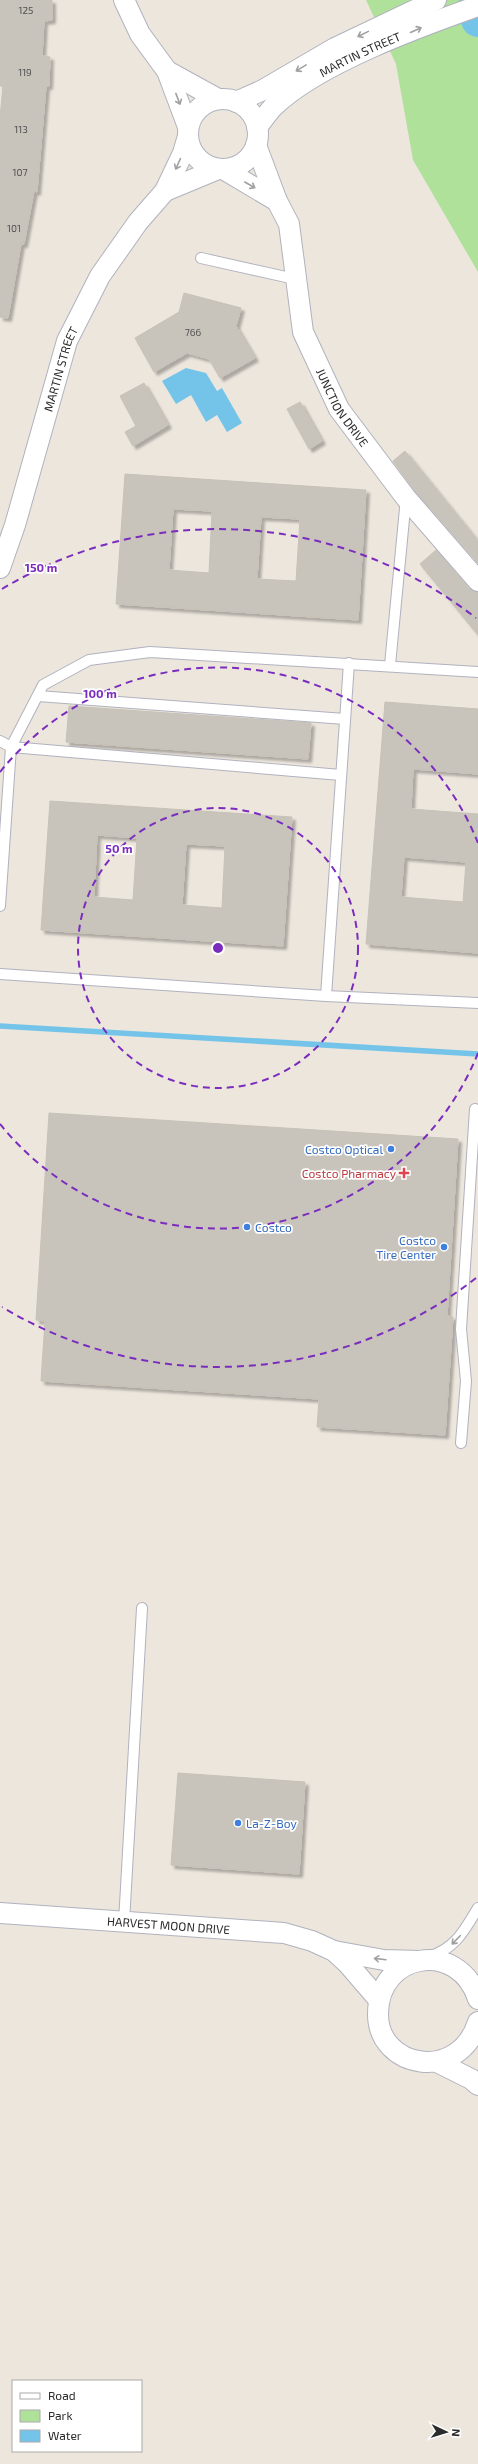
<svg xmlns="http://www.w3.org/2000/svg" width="478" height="2464" font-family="'Exo 2',sans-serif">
<defs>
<filter id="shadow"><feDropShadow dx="3.5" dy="3.5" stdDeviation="1" flood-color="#0004"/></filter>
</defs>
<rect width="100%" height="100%" fill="#ece6dd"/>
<path fill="#afe19b" d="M366,0H478V272L413,160L396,64Z"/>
<path fill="#74c4ea" d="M186,368L206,373L217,391L222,388L242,423L227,432L217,415L206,422L191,395L176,404L162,381Z"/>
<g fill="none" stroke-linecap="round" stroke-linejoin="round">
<path stroke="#74c4ea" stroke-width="5.5" d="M0,1026L478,1054"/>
<path stroke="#74c4ea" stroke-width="34" d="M476,0L478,20"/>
</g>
<g fill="#c8c4bc" stroke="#c7c2b7" fill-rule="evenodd" filter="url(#shadow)">
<path d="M0,0H52V20L44,21L42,56L50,57L49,86H46L37,192L34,191L24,244H21L8,318L0,317V117L3,86H0Z"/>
<path d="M184,293L241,308L236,326L255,358L220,378L209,359L187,353L154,372L135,338L179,312Z"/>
<path d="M144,383L168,425L133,446L125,432L136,426L120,396Z"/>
<path d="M300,402L322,441L309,449L287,409Z"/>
<path d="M405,451L478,541V563L415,491L393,461Z"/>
<path d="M125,474L366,490L358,620L116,604ZM173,509L212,511L209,573L169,570ZM261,517L300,519L296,581L257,579Z"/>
<path d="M436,550L469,589L478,592V635L420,564Z"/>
<path d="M385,702L478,709V774L413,769L411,809L478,814V953L366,944ZM404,857L466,862L463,902L401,897Z"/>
<path d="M69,706L311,723L308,759L66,742Z"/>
<path d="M50,801L292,817L283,946L41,930ZM97,835L137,838L133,900L94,897ZM186,844L225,846L222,908L182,905Z"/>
<path d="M49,1113L458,1139L447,1316L453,1317L445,1435L317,1427L319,1399L41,1381L45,1321L36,1320Z"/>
<path d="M178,1773L305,1782L299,1874L171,1865Z"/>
</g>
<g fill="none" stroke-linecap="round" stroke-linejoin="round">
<g stroke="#b1b2be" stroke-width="12">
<g id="service">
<path d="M201,258L295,279"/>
<path d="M390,665L406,498"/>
<path d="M38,696L345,719"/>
<path d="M0,741L11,747L341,775"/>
<path d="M0,906L11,747L43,685L89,660L150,652L478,672"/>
<path d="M0,974L326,996L478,1003"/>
<path d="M326,996L349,663"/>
<path d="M461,1443L466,1381L461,1329L475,1109"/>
<path d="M124,1922L142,1608"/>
<path d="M431,1956C457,1947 464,1930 478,1908"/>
</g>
</g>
<g stroke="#b1b2be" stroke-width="22">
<g id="minor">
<path d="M124,0L140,34L167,71L188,127"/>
<path d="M167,71L218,99"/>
<circle cx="223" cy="134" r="35"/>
<path d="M236,102L263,90L335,48L436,0"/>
<path id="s1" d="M257,127C263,120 268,112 274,106C319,63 419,27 478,6"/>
<path id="s2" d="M256,145L277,201L289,224L303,332L339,409L406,498L478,581"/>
<path d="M223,169L277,201"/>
<path d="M165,191L218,169"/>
<path id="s3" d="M0,568L15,525L67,341L100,276L138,222L165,191L183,153L188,136"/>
<path id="s4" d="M0,1913L284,1933L312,1941L334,1951L384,1960L419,1961"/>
<path d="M334,1951L348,1964L379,2000"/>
<path d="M478,1999C459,1939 378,1952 378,2014C378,2069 459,2083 478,2022"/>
<path d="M437,2062L471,2079L478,2085"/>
</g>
</g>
<use href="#service" stroke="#fff" stroke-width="10"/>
<use href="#minor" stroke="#fff" stroke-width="20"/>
</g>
<defs><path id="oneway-shaft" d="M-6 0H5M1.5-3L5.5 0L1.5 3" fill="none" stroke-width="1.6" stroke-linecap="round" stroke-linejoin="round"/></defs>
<g stroke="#a0a0a0">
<use href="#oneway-shaft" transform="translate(416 30) rotate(-24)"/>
<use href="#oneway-shaft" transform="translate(363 34) rotate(154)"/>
<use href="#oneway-shaft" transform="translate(301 68) rotate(149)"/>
<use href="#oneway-shaft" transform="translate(178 99) rotate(69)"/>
<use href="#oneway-shaft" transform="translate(178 164) rotate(114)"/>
<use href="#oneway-shaft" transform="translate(250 185) rotate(30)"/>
<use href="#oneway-shaft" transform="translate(456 1940) rotate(134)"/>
<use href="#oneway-shaft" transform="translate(380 1959) rotate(-173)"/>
</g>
<g fill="none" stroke="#7b2cbf" stroke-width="2" stroke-dasharray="7 5">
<circle cx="218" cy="948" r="140"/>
<path d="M478 1053A280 280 0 0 1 0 1124M0 772A280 280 0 0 1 478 843"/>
<path d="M476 1278A419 419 0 0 1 2 1307M2 589A419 419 0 0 1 476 618"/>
</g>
<g fill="#3f7fe0" stroke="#fff" stroke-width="1.5">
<circle cx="391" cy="1149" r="4"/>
<circle cx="247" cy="1227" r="4"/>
<circle cx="444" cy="1247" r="4"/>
<circle cx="238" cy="1823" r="4"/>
</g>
<path fill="#e0444e" stroke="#fff" stroke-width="1.5" d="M402 1167h4v4h4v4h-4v4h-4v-4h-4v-4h4z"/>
<g text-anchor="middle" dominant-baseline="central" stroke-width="3.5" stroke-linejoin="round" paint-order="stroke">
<g font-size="10" fill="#52514f">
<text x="26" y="10">125</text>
<text x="25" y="72">119</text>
<text x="21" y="129">113</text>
<text x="20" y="172">107</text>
<text x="14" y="228">101</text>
<text x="193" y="332">766</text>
</g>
<g font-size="12" fill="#2b2b2b" stroke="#fff">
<text stroke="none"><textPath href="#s1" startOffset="128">MARTIN STREET</textPath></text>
<text stroke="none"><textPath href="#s3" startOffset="208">MARTIN STREET</textPath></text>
<text stroke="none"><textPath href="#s2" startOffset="280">JUNCTION DRIVE</textPath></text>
<text stroke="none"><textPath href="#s4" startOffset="169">HARVEST MOON DRIVE</textPath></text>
</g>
<g font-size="12" fill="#366cbe" stroke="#fff" text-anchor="end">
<text x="383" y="1149">Costco Optical</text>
<text x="255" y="1227" text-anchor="start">Costco</text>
<text x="436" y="1240">Costco<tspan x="436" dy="14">Tire Center</tspan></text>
<text x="246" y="1823" text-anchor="start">La-Z-Boy</text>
</g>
<g font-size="12" fill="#be3a42" stroke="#fff" text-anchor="end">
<text x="396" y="1173">Costco Pharmacy</text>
</g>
</g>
<circle cx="218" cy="948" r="6" fill="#7b2cbf" stroke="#fff" stroke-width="2"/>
<g font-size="12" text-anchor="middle" font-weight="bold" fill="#7b2cbf" stroke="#fff" stroke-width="3.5" stroke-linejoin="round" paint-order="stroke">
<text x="41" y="572">150 m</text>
<text x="100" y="698">100 m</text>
<text x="119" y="853">50 m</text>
</g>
<rect x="12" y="2380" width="130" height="72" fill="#ffffff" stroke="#aaaaaa"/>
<rect x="20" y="2393" width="20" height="6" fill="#ffffff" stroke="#aaaaaa"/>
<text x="48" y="2400" font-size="12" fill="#2b2b2b">Road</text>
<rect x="20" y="2410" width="20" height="12" fill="#afe19b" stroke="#aaaaaa"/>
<text x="48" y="2420" font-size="12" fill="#2b2b2b">Park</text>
<rect x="20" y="2430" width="20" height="12" fill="#74c4ea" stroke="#aaaaaa"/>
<text x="48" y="2440" font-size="12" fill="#2b2b2b">Water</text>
<g transform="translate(446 2432) rotate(94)" stroke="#ffffff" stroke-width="3" paint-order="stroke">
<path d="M0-3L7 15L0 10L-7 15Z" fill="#2b2b2b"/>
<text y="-6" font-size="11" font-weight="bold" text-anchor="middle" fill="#2b2b2b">N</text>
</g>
</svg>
